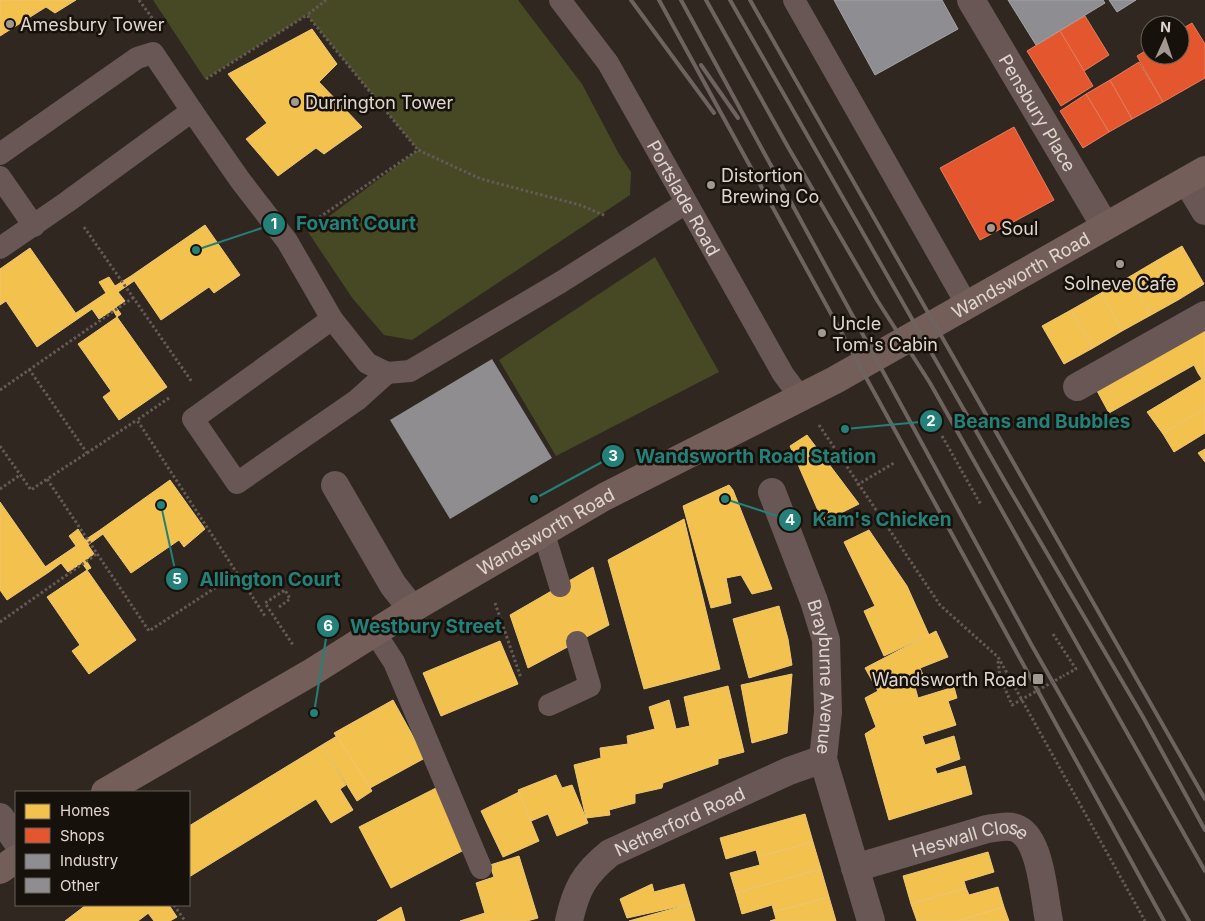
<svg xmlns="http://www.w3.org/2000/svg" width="1205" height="921" font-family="Inter,sans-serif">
<rect width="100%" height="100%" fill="#2f2720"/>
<g fill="#464924">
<path d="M153,0H518L582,84L619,154L631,172L630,195L412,340L384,335L353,299L308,232L418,150L307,15L205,79Z"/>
<path d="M655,257L719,372L556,456L499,360Z"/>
</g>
<g fill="#f2c14e" stroke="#edc774">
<path d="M0,0H76L55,13L46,7L0,36Z"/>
<path d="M312,29L337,64L319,82L362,127L324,154L316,148L278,176L246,139L267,123L228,74Z"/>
<path d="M205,225L240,275L214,293L209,287L161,320L131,276Z"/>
<path d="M1182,246L1204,284L1178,300L1156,261Z"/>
<path d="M30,248L79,318L37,347L6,301L0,305V269Z"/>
<path d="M1156,261L1178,300L1151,315L1129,277Z"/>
<path d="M131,276L134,281L118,292L125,301L116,307L121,314L117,317L113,310L99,319L92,309L79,318L76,313L106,293L99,282L109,277L115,286Z"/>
<path d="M1129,277L1151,315L1122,331L1101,293Z"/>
<path d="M1101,293L1122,331L1093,348L1071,310Z"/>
<path d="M1071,310L1093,348L1064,364L1042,326Z"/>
<path d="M117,317L167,387L119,420L103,397L111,391L78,344Z"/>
<path d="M1205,328V369L1198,373L1194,365L1109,413L1096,389Z"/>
<path d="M1205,369V408L1163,434L1147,412L1202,379L1198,373Z"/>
<path d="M1205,408V433L1174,452L1163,434Z"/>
<path d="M807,435L859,504L823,522L790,446Z"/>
<path d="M1205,449V462L1198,453Z"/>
<path d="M170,480L205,529L184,547L179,540L131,573L100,530Z"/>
<path d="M729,485L733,490L772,589L752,594L741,575L726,578L731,603L711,608L683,506Z"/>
<path d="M0,502L49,572L7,600L0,590Z"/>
<path d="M684,519L720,669L644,689L608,560Z"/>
<path d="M78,529L85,540L100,530L103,534L88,545L94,554L86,560L91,568L87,570L82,563L68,572L61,563L49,572L45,567L76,546L69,536Z"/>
<path d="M869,530L907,586L929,635L884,656L864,611L875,606L844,542Z"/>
<path d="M593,567L609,625L528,668L510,615Z"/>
<path d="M87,570L136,640L89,674L72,651L80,645L47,597Z"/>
<path d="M779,606L788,639L792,665L749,678L733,619Z"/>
<path d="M936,631L948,657L920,668L923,675L914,683L918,698L954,687L957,698L948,701L956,725L922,736L925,745L954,736L960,759L935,768L937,774L965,766L972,794L889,820L865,734L876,727L865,698L878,691L865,668Z"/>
<path d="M500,641L518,684L441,716L423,673Z"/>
<path d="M792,674L787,733L752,743L741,685Z"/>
<path d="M728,686L744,752L718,759V764L663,783L662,788L635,794V803L609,810L610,815L586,818L574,765L601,758L600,748L628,744L627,736L655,729L649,707L669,700L676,729L690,726L684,697Z"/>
<path d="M393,700L425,758L370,788L334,733Z"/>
<path d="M337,736L372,791L357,801L322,745Z"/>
<path d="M322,745L346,785L340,789L353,810L331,823L316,799L189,877V826Z"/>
<path d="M556,775L562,788L572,785L588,823L557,836L548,814L531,821L518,790Z"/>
<path d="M436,788L464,850L391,888L359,827Z"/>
<path d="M519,792L539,841L503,857L481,811Z"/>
<path d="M805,814L813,842L758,857L756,850L726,859L720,838Z"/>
<path d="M813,842L821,869L736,893L730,873L760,865L758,857Z"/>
<path d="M988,852L994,872L964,881L966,888L911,904L903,876Z"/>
<path d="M519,856L538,918L527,921H460L485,913L476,883L494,877L490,865Z"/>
<path d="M821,869L829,897L774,912L772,905L742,914L736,893Z"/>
<path d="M652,884L654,892L684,884L690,904L627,918L620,899Z"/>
<path d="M998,887L1004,907L957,921H917L911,904L966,888L969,895Z"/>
<path d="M829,897L836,921H770L776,919L774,912Z"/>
<path d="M690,904L695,921H629Z"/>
<path d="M86,905H159L138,921H65Z"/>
<path d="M159,905H169L177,917L170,921H154L148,913Z"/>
<path d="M401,907L405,921H377Z"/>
<path d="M1004,907L1009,921H957Z"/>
</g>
<g fill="#e4572e" stroke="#e37d5e">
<path d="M1085,16L1109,55L1084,71L1060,31Z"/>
<path d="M1192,23L1205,44V78L1163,102L1137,56L1150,48V55H1180V30Z"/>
<path d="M1060,31L1093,86L1061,106L1027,51Z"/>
<path d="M1139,62L1163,102L1132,119L1110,80Z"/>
<path d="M1110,80L1132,119L1109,132L1086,94Z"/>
<path d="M1086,94L1109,132L1083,148L1060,111Z"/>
<path d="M1014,127L1054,200L980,240L940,168Z"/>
</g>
<g fill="#8d8d92" stroke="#a6a3a4">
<path d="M834,0H942L958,29L875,75Z"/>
<path d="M1008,0H1103L1105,3L1036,45Z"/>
<path d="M1109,0H1136L1117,12Z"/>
</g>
<path fill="#908d91" d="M492,359L552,458L450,519L390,420Z"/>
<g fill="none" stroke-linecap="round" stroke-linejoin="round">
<g stroke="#665a56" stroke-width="3" stroke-dasharray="2.5 2.5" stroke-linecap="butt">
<path d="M139,0L155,22"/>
<path d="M326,0L307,15L418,150"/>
<path d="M206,79L307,15"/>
<path d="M311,223L418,150L481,179L580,205L606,216"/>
<path d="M84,227L192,382"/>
<path d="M29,369L87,453L47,479L149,631L238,573"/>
<path d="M0,390L134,297"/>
<path d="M169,398L137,420L265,616"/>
<path d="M819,425L940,605L998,657L1145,921"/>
<path d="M942,436L981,505"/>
<path d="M0,446L31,490L47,479"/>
<path d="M87,453L137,420"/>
<path d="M857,485L894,463"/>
<path d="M0,489L20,475"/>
<path d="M495,603L521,678"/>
<path d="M279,607L290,599L285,590L265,603L293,645"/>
<path d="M0,622L98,553"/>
<path d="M1053,634L1076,669L1063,676"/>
<path d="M998,661L1000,677"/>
<path d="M174,905L185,921"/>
</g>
<g stroke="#685754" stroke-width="22">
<path id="s1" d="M560,0L608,63L783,374L801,398"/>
<path d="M794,0L967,305"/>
<path d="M0,154L137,58L153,53L192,111"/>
<path d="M0,177L34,226"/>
<path d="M0,248L67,202L192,111L240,180L287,241L332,319L367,363L387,373L410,371L561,282L686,203"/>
<path d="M332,319L193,419L237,483L357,400L387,373"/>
<path d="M544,534L560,586"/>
<path d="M375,633L394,662L481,868"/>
<path d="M549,705L590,686L577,642"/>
</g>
<g stroke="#685754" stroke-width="28">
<path id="s2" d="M971,0L1105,226"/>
<path d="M1187,181L1205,211"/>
<path d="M1077,387L1205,315"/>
<path d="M335,485L393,585L412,609"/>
<path id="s3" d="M772,492L814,601L826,640L828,712L823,759L871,921"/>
<path d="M0,817L16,840"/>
<path id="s4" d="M855,868L987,829C997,828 1009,824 1018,829C1041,840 1044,897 1049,921"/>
<path id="s5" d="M569,921C576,889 584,874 610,853L789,771L823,759"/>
</g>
<g stroke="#745e5a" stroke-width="28">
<path id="s6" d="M105,792L312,672L412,609L604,497L835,380L1205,170"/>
<path d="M0,870L16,859"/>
</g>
<g stroke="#6e635f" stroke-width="4">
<path d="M631,0L714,113"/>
<path d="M659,0L1164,921"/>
<path d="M681,0L1031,644L1189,921"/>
<path d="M706,0L788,147L877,300L930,383L1205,871"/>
<path d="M730,0L1004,480L1143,717L1205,830"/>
<path d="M750,0L1205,799"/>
<path d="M701,65L738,118"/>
</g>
<path stroke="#665a56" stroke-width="3" stroke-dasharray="2.5 2.5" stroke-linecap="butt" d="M1000,677L1012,705L1063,676"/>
</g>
<g fill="#a29991" stroke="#17110b" stroke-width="2">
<circle cx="10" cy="24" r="5"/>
<circle cx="295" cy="102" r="5"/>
<circle cx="711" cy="185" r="5"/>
<circle cx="991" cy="228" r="5"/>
<circle cx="1120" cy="264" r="5"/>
<circle cx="822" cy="333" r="5"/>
<rect x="1032" y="673" width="12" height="12" rx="2.5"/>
</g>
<g text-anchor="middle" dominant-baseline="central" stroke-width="5" stroke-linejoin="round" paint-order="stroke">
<g font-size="18" fill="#e0d6ce" stroke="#17110b" text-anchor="start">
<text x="20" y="24">Amesbury Tower</text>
<text x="305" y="102">Durrington Tower</text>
<text x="721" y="175">Distortion<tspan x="721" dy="21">Brewing Co</tspan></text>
<text x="1001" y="228">Soul</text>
<text x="1120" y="283" text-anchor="middle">Solneve Cafe</text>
<text x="832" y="323">Uncle<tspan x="832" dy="21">Tom's Cabin</tspan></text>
<text x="1027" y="679" text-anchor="end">Wandsworth Road</text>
</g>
<g font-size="18" fill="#e0d6ce" stroke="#17110b">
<text stroke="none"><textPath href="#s2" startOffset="131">Pensbury Place</textPath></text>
<text stroke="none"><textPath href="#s1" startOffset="234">Portslade Road</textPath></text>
<text stroke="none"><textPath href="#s6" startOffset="1052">Wandsworth Road</textPath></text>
<text stroke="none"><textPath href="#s6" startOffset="512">Wandsworth Road</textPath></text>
<text stroke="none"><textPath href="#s3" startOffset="194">Brayburne Avenue</textPath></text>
<text stroke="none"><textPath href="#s5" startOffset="158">Netherford Road</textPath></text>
<text stroke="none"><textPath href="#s4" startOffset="120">Heswall Close</textPath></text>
</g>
</g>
<path fill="none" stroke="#248078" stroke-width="2" d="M196 250L274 224M845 429L931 421M534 499L613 456M725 499L790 520M161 505L177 579M314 713L328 626"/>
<g fill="#248078" stroke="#17110b" stroke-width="2">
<circle cx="196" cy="250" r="5"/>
<circle cx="845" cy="429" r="5"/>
<circle cx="534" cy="499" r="5"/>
<circle cx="725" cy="499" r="5"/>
<circle cx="161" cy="505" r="5"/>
<circle cx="314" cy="713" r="5"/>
<circle cx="274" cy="224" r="12"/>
<circle cx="931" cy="421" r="12"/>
<circle cx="613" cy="456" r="12"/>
<circle cx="790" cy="520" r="12"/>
<circle cx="177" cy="579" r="12"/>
<circle cx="328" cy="626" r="12"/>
</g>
<g font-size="15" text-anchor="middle" font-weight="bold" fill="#fff">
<text x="274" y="229">1</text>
<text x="931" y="426">2</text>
<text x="613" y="461">3</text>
<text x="790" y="525">4</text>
<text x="177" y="584">5</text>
<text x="328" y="631">6</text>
</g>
<g font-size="19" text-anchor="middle" font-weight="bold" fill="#248078" stroke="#17110b" stroke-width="5" stroke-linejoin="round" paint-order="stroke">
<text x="356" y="230">Fovant Court</text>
<text x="1042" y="428">Beans and Bubbles</text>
<text x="756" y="463">Wandsworth Road Station</text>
<text x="882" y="526">Kam's Chicken</text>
<text x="270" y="586">Allington Court</text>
<text x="426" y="633">Westbury Street</text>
</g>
<rect x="15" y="791" width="175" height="115" fill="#17110b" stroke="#676059"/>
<rect x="25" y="804" width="25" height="15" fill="#f2c14e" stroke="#676059"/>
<text x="60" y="816" font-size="15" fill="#e0d6ce">Homes</text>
<rect x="25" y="828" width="25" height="15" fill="#e4572e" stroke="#676059"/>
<text x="60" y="841" font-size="15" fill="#e0d6ce">Shops</text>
<rect x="25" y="854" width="25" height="15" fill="#8d8d92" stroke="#676059"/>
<text x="60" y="866" font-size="15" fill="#e0d6ce">Industry</text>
<rect x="25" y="878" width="25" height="15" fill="#908d91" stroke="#676059"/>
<text x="60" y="891" font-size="15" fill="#e0d6ce">Other</text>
<g transform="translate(1165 40) rotate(3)"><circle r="24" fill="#17110b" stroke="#676059"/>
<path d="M0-4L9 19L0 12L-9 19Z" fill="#a29991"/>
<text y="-8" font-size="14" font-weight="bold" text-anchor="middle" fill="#e0d6ce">N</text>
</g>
</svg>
